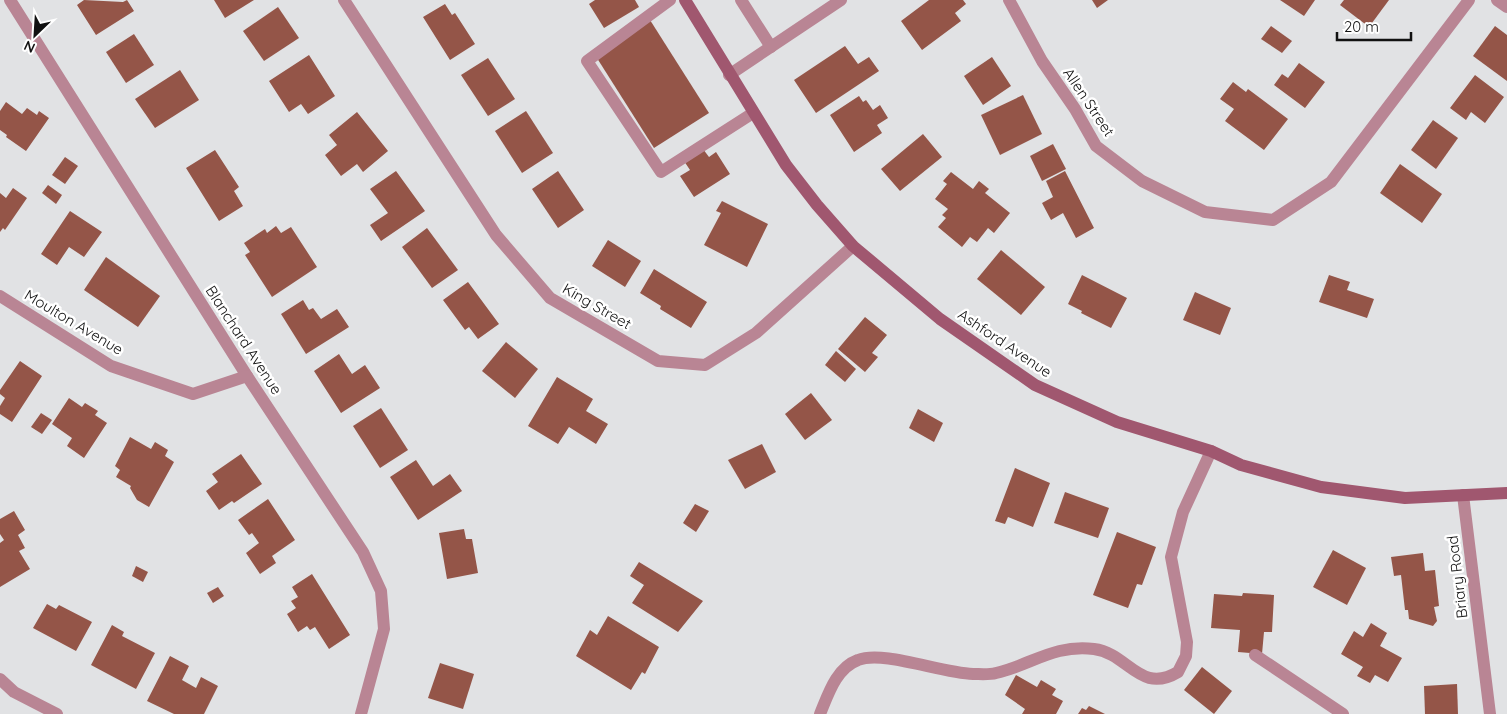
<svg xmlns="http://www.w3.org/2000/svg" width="1507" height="714" font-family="Quicksand,sans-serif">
<rect width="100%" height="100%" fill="#e1e2e4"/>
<g fill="#945548">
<path d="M84,0L123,2L127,0L134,11L96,35L77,5Z"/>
<path d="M214,0H254L225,18Z"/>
<path d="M595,0H635L639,7L604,28L589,4Z"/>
<path d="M929,0H963L966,4L955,13L961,21L922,50L901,21Z"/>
<path d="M1092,0H1108L1097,8Z"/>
<path d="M1280,0H1315L1304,16Z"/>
<path d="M1344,0H1389L1369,27L1340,5Z"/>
<path d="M445,4L452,15L455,13L475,44L450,60L423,17Z"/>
<path d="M278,7L299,38L264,61L243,31Z"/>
<path d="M650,20L709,113L654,148L595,55Z"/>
<path d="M1271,26L1292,41L1282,53L1261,39Z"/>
<path d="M1495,26L1507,35V81L1473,56Z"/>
<path d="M134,34L154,65L126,83L106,52Z"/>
<path d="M845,46L858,64L869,57L879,71L816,113L794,80Z"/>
<path d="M309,55L335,96L308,114L301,104L289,112L269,81Z"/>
<path d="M992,57L1011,86L983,105L964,76Z"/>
<path d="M488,58L515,99L488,116L461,75Z"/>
<path d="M1299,63L1325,82L1305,108L1274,85L1282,74L1288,78Z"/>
<path d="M180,70L199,100L155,128L135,99Z"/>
<path d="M1475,75L1504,97L1485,123L1471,112L1466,120L1450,108Z"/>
<path d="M1233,82L1246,92L1248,89L1288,119L1264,150L1225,121L1234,109L1220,99Z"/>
<path d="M1023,95L1042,134L1000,155L981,115Z"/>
<path d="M859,96L863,102L866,100L873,110L880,105L888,118L877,125L882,133L854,152L830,115Z"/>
<path d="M6,102L22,114L27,108L37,115L39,111L49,118L26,151L6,137L7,135L0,130V111Z"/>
<path d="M526,111L553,153L522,173L495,131Z"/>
<path d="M357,112L388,151L363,172L357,164L341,176L325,155L337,145L329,135Z"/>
<path d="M1433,120L1458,138L1436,169L1411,150Z"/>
<path d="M923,134L942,157L900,191L881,169Z"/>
<path d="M1053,144L1066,169L1042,181L1030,156Z"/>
<path d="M703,149L709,157L716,152L730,174L694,197L680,176L690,170L684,161Z"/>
<path d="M215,150L239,187L234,191L243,206L219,221L186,168Z"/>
<path d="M65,157L78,166L65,184L52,175Z"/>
<path d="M1400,164L1442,194L1422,223L1380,193Z"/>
<path d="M396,171L425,211L381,241L370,225L388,213L370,189Z"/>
<path d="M558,171L584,210L558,228L532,189Z"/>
<path d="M1065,171L1094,228L1076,238L1063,213L1051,220L1042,203L1053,197L1046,181Z"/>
<path d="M951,172L973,189L979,181L989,189L985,193L1010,213L994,233L988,228L977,242L970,237L962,247L938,227L946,218L942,215L948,209L935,199L947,184L943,181Z"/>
<path d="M48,185L62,195L56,204L42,193Z"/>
<path d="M13,188L27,198L5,230L3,228L0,232V193L6,198Z"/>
<path d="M722,201L768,224L747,267L704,245L721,213L716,211Z"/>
<path d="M70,211L102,232L84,257L69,247L57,265L41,254Z"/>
<path d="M276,226L281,233L291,227L317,267L272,297L245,255L250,252L244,243L265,229L267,233Z"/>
<path d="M427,228L458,270L432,288L402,247Z"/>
<path d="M608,240L641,261L625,287L592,266Z"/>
<path d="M1001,250L1045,287L1021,315L977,279Z"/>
<path d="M106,257L160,296L138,327L84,290Z"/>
<path d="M654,269L707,302L691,328L660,309L661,306L640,293Z"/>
<path d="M1082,275L1127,298L1111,328L1081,313L1082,311L1068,304Z"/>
<path d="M1329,275L1350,282L1347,290L1374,299L1367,318L1319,302Z"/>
<path d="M468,282L499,324L478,339L469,327L465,330L443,300Z"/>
<path d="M1195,292L1231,308L1220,335L1183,320Z"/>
<path d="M303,300L309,310L313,308L321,319L337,309L349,327L306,354L281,314Z"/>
<path d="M865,317L887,335L872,353L878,357L865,372L838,349Z"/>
<path d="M506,342L538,369L515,398L482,371Z"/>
<path d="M836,351L856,369L845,382L825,365Z"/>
<path d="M339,354L352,374L365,365L380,388L341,413L314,371Z"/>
<path d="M20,361L42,376L12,422L0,414V406L5,398L0,394V390Z"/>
<path d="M557,377L593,399L586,411L608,424L596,444L569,427L558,444L528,426Z"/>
<path d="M811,393L832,420L805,440L785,414Z"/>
<path d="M69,398L82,407L85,403L98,411L95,415L107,423L84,458L67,446L72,438L52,424Z"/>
<path d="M381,408L408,450L380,468L353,426Z"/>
<path d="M918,409L943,423L934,442L909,428Z"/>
<path d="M41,413L52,420L42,434L31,427Z"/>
<path d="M130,437L151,449L155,442L168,450L165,456L174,462L149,507L137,500L130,488L131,486L116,477L120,470L115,466Z"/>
<path d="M762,444L776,472L745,489L728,460Z"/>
<path d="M241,454L262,484L234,503L232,501L219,510L206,491L218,482L212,474Z"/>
<path d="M416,460L433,486L450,474L462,491L418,520L390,477Z"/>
<path d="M1015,468L1050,483L1033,527L1008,517L1005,524L995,521Z"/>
<path d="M1065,492L1109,508L1098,538L1054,523Z"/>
<path d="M268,499L295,540L272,556L276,563L260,574L246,553L259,543L252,533L249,535L238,520Z"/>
<path d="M695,504L709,511L696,532L683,523Z"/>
<path d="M14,511L25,530L18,535L25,548L19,551L30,569L0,587V543L4,540L0,534V519Z"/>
<path d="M464,529L466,539H472L478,573L447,579L439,533Z"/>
<path d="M1117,532L1156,547L1142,585L1137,584L1128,608L1093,595Z"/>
<path d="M1333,550L1366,568L1347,605L1313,587Z"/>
<path d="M1423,553L1425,571L1435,570L1439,606L1434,607L1437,621L1433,626L1409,619L1408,610H1405L1401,575L1394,576L1391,557Z"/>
<path d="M639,562L703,601L678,632L632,603L644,585L630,576Z"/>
<path d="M136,566L148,572L143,582L132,576Z"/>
<path d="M312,574L350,635L329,649L315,627L310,630L307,626L298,632L287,614L296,608L291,601L298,597L292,587Z"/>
<path d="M218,587L224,596L213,603L207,593Z"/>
<path d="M1243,593L1274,595L1272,632H1264L1262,654L1238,652L1240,630L1211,628L1214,594L1242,596Z"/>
<path d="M47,604L56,609L59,605L92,622L76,651L33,628Z"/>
<path d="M608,616L659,647L645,674L642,672L631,690L576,656L590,630L597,635Z"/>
<path d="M1371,623L1387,633L1380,646L1402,658L1388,682L1375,675L1370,683L1357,676L1363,667L1341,654L1354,631L1363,637Z"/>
<path d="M112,625L124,632L122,636L155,653L136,689L91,665Z"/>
<path d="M170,656L189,666L182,680L196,688L201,677L218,686L204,714H174L147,701Z"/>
<path d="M440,663L474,674L463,709L428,698Z"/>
<path d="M1202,667L1232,691L1214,714L1184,690Z"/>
<path d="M1016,675L1037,687L1041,680L1056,689L1052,695L1063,701L1056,714H1022L1025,709L1005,695Z"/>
<path d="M1457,684L1458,714H1425L1424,686Z"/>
<path d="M1089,706L1105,714H1078L1082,708L1086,710Z"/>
</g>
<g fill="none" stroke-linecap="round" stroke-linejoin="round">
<g stroke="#b98594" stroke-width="12">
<path d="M670,0L587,61L661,172L753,113"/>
<path d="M741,0L771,47"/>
<path d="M820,714C828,695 836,668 858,660C883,650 941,673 973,674C980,674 989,675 996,673C1031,665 1054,644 1094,649C1128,653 1140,695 1178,672L1186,656L1187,642L1171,557L1183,512L1211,451"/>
</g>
<g stroke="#b98594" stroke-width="12">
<path d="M10,0L247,376L363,552L381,591L384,629L361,714"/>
<path d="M344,0L496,235L550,298L658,361L705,365L756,333L853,246"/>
<path d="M1009,0L1042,61L1075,109L1096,146L1142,181L1205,212L1273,220L1331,182L1469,0"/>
<path d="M1497,0L1507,7"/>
<path d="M729,75L841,0"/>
<path d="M0,296L111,366L193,394L247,376"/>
<path d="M1463,495L1490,714"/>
<path d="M1255,655L1343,714"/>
<path d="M0,679L14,692L57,714"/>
</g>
<path stroke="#a0576f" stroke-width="12" d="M685,0L786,165L817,205L853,246L940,319L1035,385L1117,422L1211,451L1241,465L1321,487L1405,498L1507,493"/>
</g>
<g text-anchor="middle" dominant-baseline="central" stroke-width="5" stroke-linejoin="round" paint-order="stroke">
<g font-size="15" fill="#111" stroke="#fff">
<text transform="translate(1089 102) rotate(56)">Allen Street</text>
<text transform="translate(597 306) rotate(30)">King Street</text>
<text transform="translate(74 322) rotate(31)">Moulton Avenue</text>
<text transform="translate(244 340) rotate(57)">Blanchard Avenue</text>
<text transform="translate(1005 343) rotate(34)">Ashford Avenue</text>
<text transform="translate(1457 577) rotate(-97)">Briary Road</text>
</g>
</g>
<g transform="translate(35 35) rotate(205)" stroke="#ffffff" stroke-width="4" paint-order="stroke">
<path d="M0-4L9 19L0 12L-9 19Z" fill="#111111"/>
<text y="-8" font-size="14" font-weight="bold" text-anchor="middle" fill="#111111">N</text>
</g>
<path d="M1337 32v8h74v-8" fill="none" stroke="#111111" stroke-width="2.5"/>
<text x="1344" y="32" font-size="15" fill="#111111" stroke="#ffffff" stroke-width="4" paint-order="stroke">20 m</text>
</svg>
